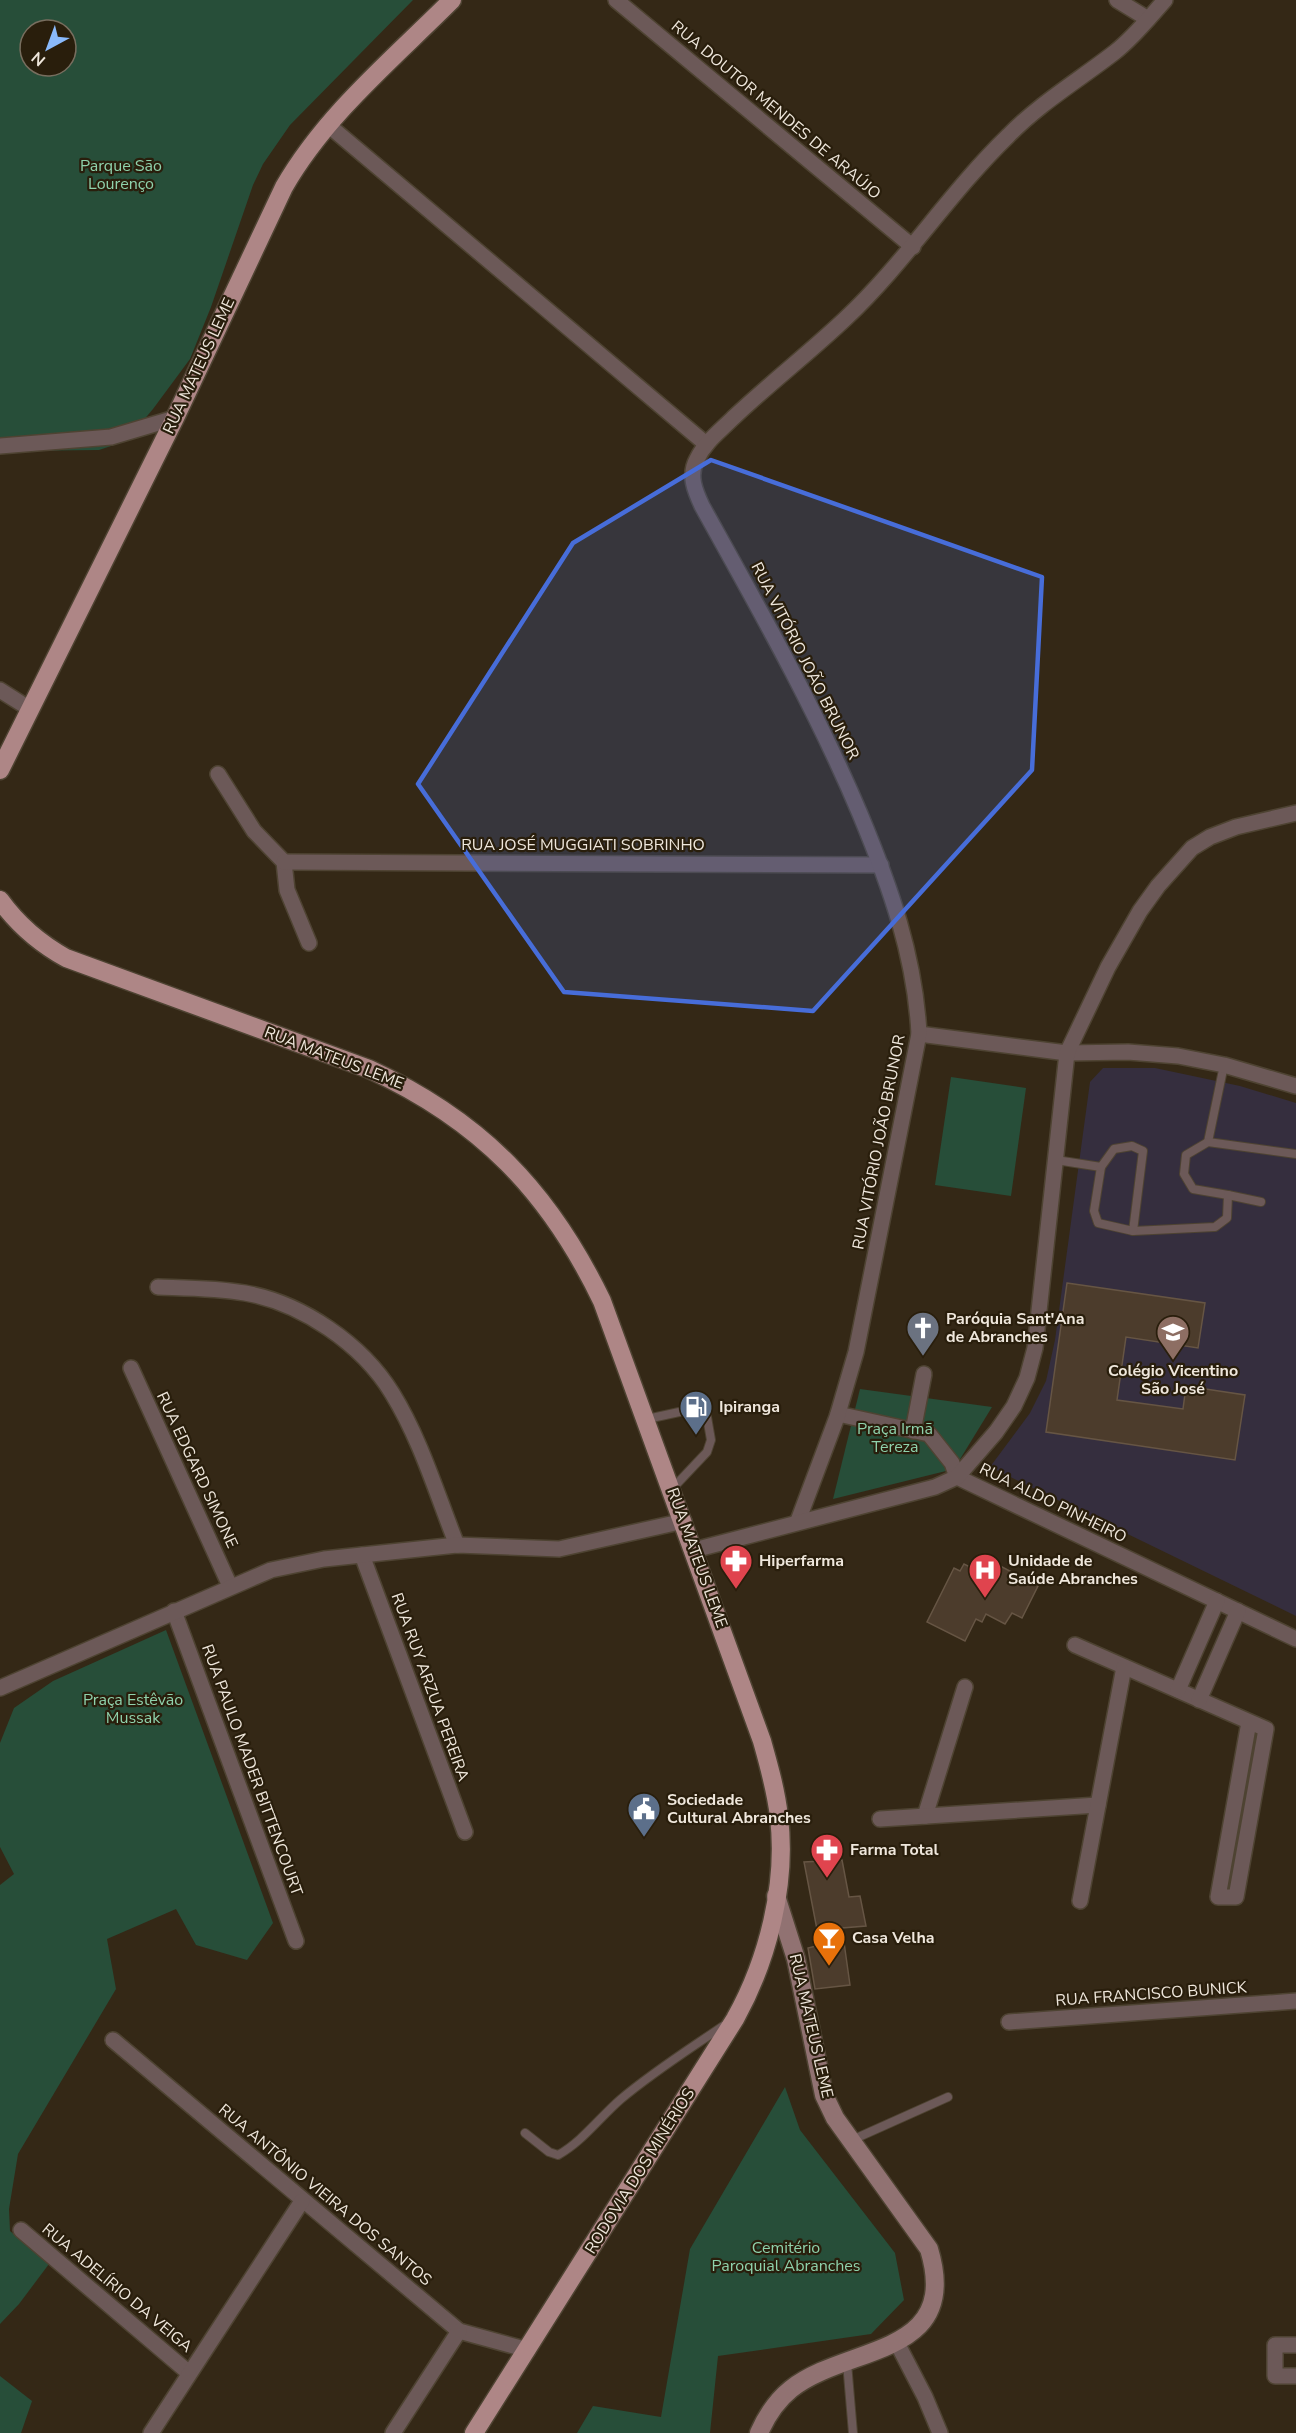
<svg xmlns="http://www.w3.org/2000/svg" width="1296" height="2433" font-family="'Nunito Sans',sans-serif">
<rect width="100%" height="100%" fill="#342816"/>
<path fill="#352e3e" d="M1103,1068H1155L1240,1086L1296,1103V1616L990,1467L1030,1413L1046,1381L1055,1340L1090,1082Z"/>
<g fill="#274e39" fill-rule="evenodd">
<path d="M0,0H413L290,125L263,164L253,185L211,307L190,359L153,409L126,441L99,450L7,451L0,447ZM30,30H66V66H30Z"/>
<path d="M951,1077L1026,1088L1011,1196L935,1185Z"/>
<path d="M860,1389L992,1407L954,1469L833,1499Z"/>
<path d="M166,1630L273,1923L247,1960L196,1945L176,1909L107,1939L116,1989L18,2154L9,2209L10,2231L49,2264L19,2304L0,2324V1885L14,1874L0,1847V1743L14,1708L53,1681Z"/>
<path d="M785,2087L800,2130L895,2253L904,2300L871,2334L718,2356L710,2433H577L593,2406L661,2417L690,2249Z"/>
<path d="M0,2376L32,2401L21,2433H0Z"/>
</g>
<g fill="#4c3c2c" stroke="#654" stroke-width="1.5">
<path d="M1067,1283L1205,1303L1198,1348L1126,1337L1117,1400L1183,1409L1186,1386L1245,1395L1235,1460L1046,1432Z"/>
<path d="M987,1559L1038,1586L1022,1618L1012,1613L1005,1624L986,1614L982,1622L976,1619L965,1641L927,1622L954,1568L960,1571L964,1564L980,1572Z"/>
<path d="M842,1860L849,1897L860,1896L866,1926L842,1928L850,1985L815,1989L808,1948L820,1945L804,1862Z"/>
</g>
<g fill="none" stroke-linecap="round" stroke-linejoin="round">
<g stroke="#4e4332" stroke-width="10">
<g id="lane">
<path d="M1208,1142L1224,1065"/>
<path d="M1056,1160L1101,1167L1094,1211L1098,1223L1133,1231L1215,1227L1227,1218L1228,1195L1193,1189L1184,1174L1186,1155L1208,1142L1296,1154"/>
<path d="M1101,1167L1114,1149L1132,1146L1143,1151L1133,1231"/>
<path d="M1228,1195L1261,1202"/>
<path d="M647,1419L693,1409L699,1410L707,1417L711,1440L707,1452L672,1489"/>
<path d="M525,2133L549,2152L558,2155C582,2142 600,2117 621,2099C653,2072 688,2050 723,2026"/>
<path d="M852,2140L948,2097"/>
<path d="M847,2363L853,2433"/>
</g>
</g>
<g stroke="#4e4332" stroke-width="18">
<g id="street">
<path d="M616,0L913,247"/>
<path d="M1117,0L1148,19"/>
<path d="M327,124L706,444"/>
<path d="M0,446L111,437L175,418"/>
<path d="M0,690L30,709"/>
<path d="M218,774L254,831L284,862L287,890L309,943"/>
<path d="M284,862L881,865"/>
<path d="M919,1034L1067,1053L1128,1052L1178,1056L1224,1065L1296,1086"/>
<path d="M158,1287C187,1288 216,1288 245,1293C302,1303 362,1344 392,1393C421,1440 437,1495 457,1545"/>
<path d="M131,1368L230,1586"/>
<path d="M838,1414L929,1434L952,1463L957,1477"/>
<path d="M913,1431L924,1374"/>
<path d="M957,1477L1296,1639"/>
<path d="M798,1521L837,1417L856,1352L919,1034C915,956 890,886 860,814C815,707 758,607 702,506C695,491 688,475 697,459C705,442 720,431 733,418C769,384 809,353 845,319C905,263 949,193 1008,136C1040,103 1079,80 1115,52C1134,37 1149,18 1165,0"/>
<path d="M694,1550L935,1487L957,1477L996,1432L1014,1406L1027,1378L1035,1348L1067,1053L1108,967L1140,911L1158,886L1192,848L1210,837L1236,827L1296,813"/>
<path d="M362,1555L465,1832"/>
<path d="M174,1611L296,1941"/>
<path d="M1075,1645C1139,1673 1202,1701 1266,1729L1236,1897H1218L1249,1722"/>
<path d="M0,1688L271,1570L324,1559L457,1545L559,1549L684,1521"/>
<path d="M1178,1690L1217,1601"/>
<path d="M1199,1700L1238,1611"/>
<path d="M925,1816L965,1687"/>
<path d="M880,1819L1098,1805"/>
<path d="M1080,1901L1124,1667"/>
<path d="M1009,2022L1296,2001"/>
<path d="M113,2040L459,2331L528,2350"/>
<path d="M21,2230L189,2373"/>
<path d="M897,2343L925,2397L940,2433"/>
<path d="M1296,2345H1275V2376H1296"/>
<path d="M151,2433L302,2201"/>
<path d="M393,2433L459,2331"/>
</g>
</g>
<g stroke="#4e4332" stroke-width="21">
<path id="secondary" d="M759,2433C767,2415 776,2401 791,2389C848,2344 962,2358 929,2249L835,2118L824,2095L796,1959L776,1896"/>
</g>
<g stroke="#4e4332" stroke-width="21">
<g id="primary">
<path d="M0,770L175,418L284,187C326,114 393,59 452,0"/>
<path d="M0,900C18,925 39,943 66,958L369,1069C480,1120 549,1191 602,1301L762,1741C769,1766 776,1790 779,1817C787,1884 768,1960 735,2019L474,2433"/>
</g>
</g>
<use href="#lane" stroke="#6c5958" stroke-width="8"/>
<use href="#street" stroke="#6c5958" stroke-width="15"/>
<use href="#secondary" stroke="#917272" stroke-width="18"/>
<use href="#primary" stroke="#ae8686" stroke-width="18"/>
</g>
<path fill="#476dd9" fill-opacity="0.2" stroke="#476dd9" stroke-width="4.5" stroke-linejoin="round" d="M711,460L1042,577L1032,770L813,1011L564,992L418,784L573,543Z"/>
<defs>
<g id="church-pin" transform="scale(1.725)"><path d="M0 17L-7.5 6A9.5 9.5 0 1 1 7.5 6Z" fill="#6b7280" stroke="#291e0c"/><path d="M-1.2-6h2.4v3.5h3.3v2.4h-3.3V6h-2.4V-.1h-3.3v-2.4h3.3Z" fill="#fff"/></g>
<g id="school-pin" transform="scale(1.725)"><path d="M0 17L-7.5 6A9.5 9.5 0 1 1 7.5 6Z" fill="#8d6e63" stroke="#291e0c"/><path d="M0-5L7-2L0 1L-7-2ZM-4 1L0 2.5L4 1V4Q0 6-4 4Z" fill="#fff"/></g>
<g id="fuel-pin" transform="scale(1.725)"><path d="M0 17L-7.5 6A9.5 9.5 0 1 1 7.5 6Z" fill="#5c6f8a" stroke="#291e0c"/><path d="M-5.5-6h7V0h2V4h1.3V-2.5L3-4.5l.8-.8L6-3V5H2.5V1h-1V6h-7ZM-4.2-4.7v3.2H.2V-4.7Z" fill="#fff"/></g>
<g id="pharmacy-pin" transform="scale(1.725)"><path d="M0 17L-7.5 6A9.5 9.5 0 1 1 7.5 6Z" fill="#e0444e" stroke="#291e0c"/><path d="M-2-6h4v4h4v4h-4v4h-4v-4h-4v-4h4Z" fill="#fff"/></g>
<g id="hospital-pin" transform="scale(1.725)"><path d="M0 17L-7.5 6A9.5 9.5 0 1 1 7.5 6Z" fill="#e0444e" stroke="#291e0c"/><path d="M-5-5h3v3.5h4V-5h3V5h-3V1.5h-4V5h-3Z" fill="#fff"/></g>
<g id="civic-pin" transform="scale(1.725)"><path d="M0 17L-7.5 6A9.5 9.5 0 1 1 7.5 6Z" fill="#5c6f8a" stroke="#291e0c"/><path d="M-.6-6.5H3V-4.5H.6V-3L4-1V1h2V6H-6V1h2V-1L-.6-3ZM-1.2 2.5V6h2.4V2.5Z" fill="#fff"/></g>
<g id="bar-pin" transform="scale(1.725)"><path d="M0 17L-7.5 6A9.5 9.5 0 1 1 7.5 6Z" fill="#e8710a" stroke="#291e0c"/><path d="M-6-5H6L.8 .8V4.5H3.5V6h-7V4.5H-.8V.8Z" fill="#fff"/></g>
</defs>
<g fill-rule="evenodd">
<use href="#church-pin" x="923" y="1328"/>
<use href="#school-pin" x="1173" y="1332"/>
<use href="#fuel-pin" x="696" y="1407"/>
<use href="#pharmacy-pin" x="736" y="1561"/>
<use href="#hospital-pin" x="985" y="1570"/>
<use href="#civic-pin" x="644" y="1809"/>
<use href="#pharmacy-pin" x="827" y="1850"/>
<use href="#bar-pin" x="829" y="1938"/>
</g>
<g text-anchor="middle" dominant-baseline="central" stroke-width="4.5" stroke-linejoin="round" paint-order="stroke">
<g font-size="16" fill="#efe7dc" stroke="#291e0c">
<text transform="translate(776 110) rotate(40)">RUA DOUTOR MENDES DE ARAÚJO</text>
<text transform="translate(199 366) rotate(-65)">RUA MATEUS LEME</text>
<text transform="translate(805 661) rotate(63)">RUA VITÓRIO JOÃO BRUNOR</text>
<text x="583" y="845">RUA JOSÉ MUGGIATI SOBRINHO</text>
<text transform="translate(334 1058) rotate(21)">RUA MATEUS LEME</text>
<text transform="translate(879 1142) rotate(-79)">RUA VITÓRIO JOÃO BRUNOR</text>
<text transform="translate(197 1470) rotate(65)">RUA EDGARD SIMONE</text>
<text transform="translate(1053 1503) rotate(26)">RUA ALDO PINHEIRO</text>
<text transform="translate(697 1558) rotate(70)">RUA MATEUS LEME</text>
<text transform="translate(430 1687) rotate(70)">RUA RUY ARZUA PEREIRA</text>
<text transform="translate(252 1770) rotate(70)">RUA PAULO MADER BITTENCOURT</text>
<text transform="translate(1151 1994) rotate(-4)">RUA FRANCISCO BUNICK</text>
<text transform="translate(811 2026) rotate(77)">RUA MATEUS LEME</text>
<text transform="translate(640 2171) rotate(-58)">RODOVIA DOS MINÉRIOS</text>
<text transform="translate(325 2195) rotate(40)">RUA ANTÔNIO VIEIRA DOS SANTOS</text>
<text transform="translate(117 2288) rotate(40)">RUA ADELÍRIO DA VEIGA</text>
</g>
<g font-size="16" fill="#8fd2ac" stroke="#291e0c">
<text x="121" y="166">Parque São<tspan x="121" dy="18">Lourenço</tspan></text>
<text x="895" y="1429">Praça Irmã<tspan x="895" dy="18">Tereza</tspan></text>
<text x="133" y="1700">Praça Estêvão<tspan x="133" dy="18">Mussak</tspan></text>
<text x="786" y="2248">Cemitério<tspan x="786" dy="18">Paroquial Abranches</tspan></text>
</g>
<g font-size="16" font-weight="bold" fill="#efe7dc" stroke="#291e0c" text-anchor="start">
<text x="946" y="1319">Paróquia Sant'Ana<tspan x="946" dy="18">de Abranches</tspan></text>
<text x="1173" y="1371" text-anchor="middle">Colégio Vicentino<tspan x="1173" dy="18">São José</tspan></text>
<text x="719" y="1407">Ipiranga</text>
<text x="759" y="1561">Hiperfarma</text>
<text x="1008" y="1561">Unidade de<tspan x="1008" dy="18">Saúde Abranches</tspan></text>
<text x="667" y="1800">Sociedade<tspan x="667" dy="18">Cultural Abranches</tspan></text>
<text x="850" y="1850">Farma Total</text>
<text x="852" y="1938">Casa Velha</text>
</g>
</g>
<g transform="translate(48 48) rotate(221)"><circle r="28" fill="#291e0c" stroke="#786e5f" stroke-width="1.5"/>
<path d="M0-4.5L10 22L0 15L-10 22Z" fill="#8abafc"/>
<text y="-9" font-size="16" font-weight="bold" text-anchor="middle" fill="#efe7dc">N</text>
</g>
</svg>
